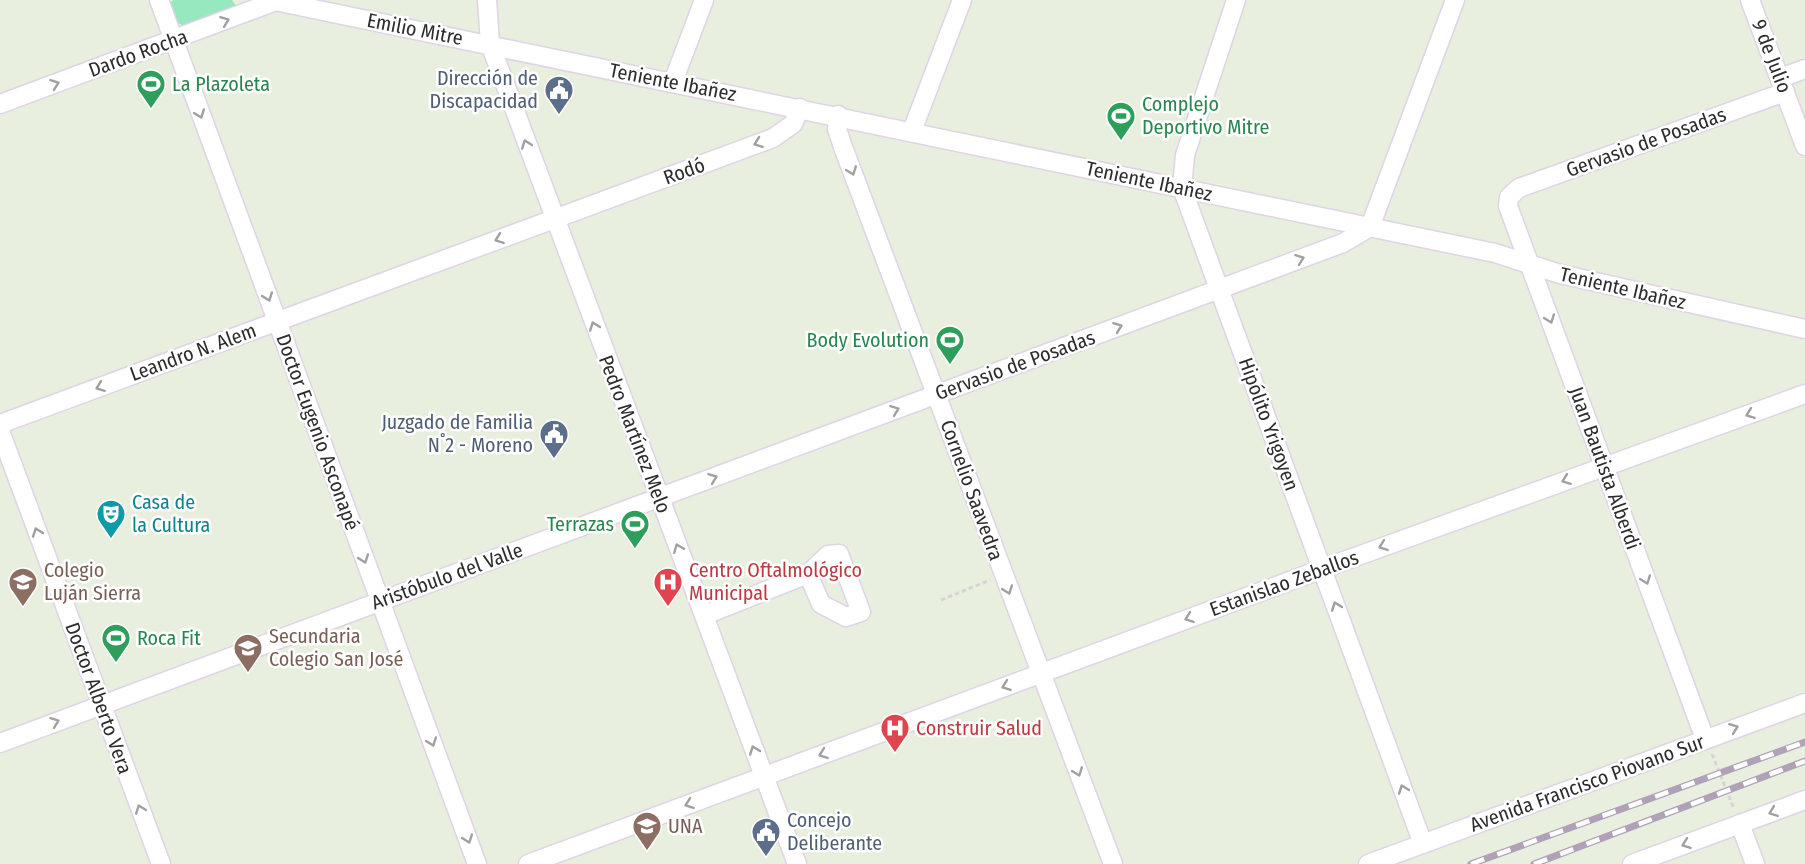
<svg xmlns="http://www.w3.org/2000/svg" width="1805" height="864" font-family="'Fira Sans Condensed',sans-serif">
<rect width="100%" height="100%" fill="#e8efde"/>
<path fill="#97e8bf" d="M173,0H232L236,6L234,11L186,28L177,22L170,3Z"/>
<g fill="none" stroke-linecap="round" stroke-linejoin="round">
<g stroke="#dfd3e6" stroke-width="21">
<g id="minor">
<path d="M159,0L477,864"/>
<path d="M270,0L1495,253L1560,274L1805,329"/>
<path d="M487,0L490,44L797,864"/>
<path d="M1236,0L1185,155L1182,188L1423,844"/>
<path d="M1750,0L1805,146"/>
<path d="M1780,78L1805,69"/>
<path d="M673,82L704,0"/>
<path d="M0,104L276,1"/>
<path d="M838,115L837,129L843,147L1113,864"/>
<path d="M912,131L962,0"/>
<path d="M1370,227L1455,0"/>
<path d="M0,424L773,138L793,124L800,108"/>
<path d="M0,431L161,864"/>
<path d="M705,615L808,574L821,604L846,617L861,612L839,554L828,555L808,574"/>
<path d="M1705,739L1508,206L1509,197L1519,188L1785,92"/>
<path d="M0,743L1343,243L1370,227"/>
<path d="M1740,824L1755,864"/>
<path d="M528,864L1322,569L1805,394"/>
<path d="M1368,864L1805,703"/>
<path d="M1632,864L1805,800"/>
</g>
</g>
<g stroke="#d5d5d5" stroke-width="3" stroke-dasharray="4.5 3" stroke-linecap="butt">
<path d="M941,600L990,580"/>
<path d="M1712,754L1734,809"/>
</g>
<use href="#minor" stroke="#fff" stroke-width="18"/>
<g stroke="#b0a0b8" stroke-width="7">
<g id="rail">
<path d="M1471,864L1805,742"/>
<path d="M1534,864L1805,761"/>
</g>
</g>
<use href="#rail" stroke="#fff" stroke-width="4.5" stroke-dasharray="14" stroke-linecap="butt"/>
</g>
<defs><path id="oneway-chevron" d="M-2-3.5L2.5 0L-2 3.5" fill="none" stroke-width="1.6" stroke-linecap="round" stroke-linejoin="round" transform="scale(1.5)"/></defs>
<g stroke="#a0a0a0">
<use href="#oneway-chevron" transform="translate(225 21) rotate(-20)"/>
<use href="#oneway-chevron" transform="translate(55 84) rotate(-20)"/>
<use href="#oneway-chevron" transform="translate(200 114) rotate(70)"/>
<use href="#oneway-chevron" transform="translate(758 143) rotate(160)"/>
<use href="#oneway-chevron" transform="translate(526 144) rotate(-110)"/>
<use href="#oneway-chevron" transform="translate(852 171) rotate(69)"/>
<use href="#oneway-chevron" transform="translate(499 239) rotate(160)"/>
<use href="#oneway-chevron" transform="translate(1300 259) rotate(-20)"/>
<use href="#oneway-chevron" transform="translate(268 297) rotate(70)"/>
<use href="#oneway-chevron" transform="translate(1550 319) rotate(70)"/>
<use href="#oneway-chevron" transform="translate(594 326) rotate(-110)"/>
<use href="#oneway-chevron" transform="translate(1118 327) rotate(-20)"/>
<use href="#oneway-chevron" transform="translate(100 387) rotate(160)"/>
<use href="#oneway-chevron" transform="translate(895 410) rotate(-20)"/>
<use href="#oneway-chevron" transform="translate(1750 414) rotate(160)"/>
<use href="#oneway-chevron" transform="translate(713 478) rotate(-20)"/>
<use href="#oneway-chevron" transform="translate(1566 480) rotate(160)"/>
<use href="#oneway-chevron" transform="translate(37 532) rotate(-110)"/>
<use href="#oneway-chevron" transform="translate(1383 546) rotate(160)"/>
<use href="#oneway-chevron" transform="translate(678 548) rotate(-112)"/>
<use href="#oneway-chevron" transform="translate(364 559) rotate(70)"/>
<use href="#oneway-chevron" transform="translate(1646 580) rotate(70)"/>
<use href="#oneway-chevron" transform="translate(1008 590) rotate(70)"/>
<use href="#oneway-chevron" transform="translate(1336 606) rotate(-110)"/>
<use href="#oneway-chevron" transform="translate(1189 618) rotate(160)"/>
<use href="#oneway-chevron" transform="translate(1006 686) rotate(160)"/>
<use href="#oneway-chevron" transform="translate(55 722) rotate(-20)"/>
<use href="#oneway-chevron" transform="translate(1734 728) rotate(-20)"/>
<use href="#oneway-chevron" transform="translate(432 742) rotate(70)"/>
<use href="#oneway-chevron" transform="translate(754 750) rotate(-110)"/>
<use href="#oneway-chevron" transform="translate(823 754) rotate(160)"/>
<use href="#oneway-chevron" transform="translate(1078 772) rotate(69)"/>
<use href="#oneway-chevron" transform="translate(1403 789) rotate(-110)"/>
<use href="#oneway-chevron" transform="translate(689 804) rotate(160)"/>
<use href="#oneway-chevron" transform="translate(140 809) rotate(-111)"/>
<use href="#oneway-chevron" transform="translate(1773 812) rotate(159)"/>
<use href="#oneway-chevron" transform="translate(468 839) rotate(70)"/>
<use href="#oneway-chevron" transform="translate(1686 844) rotate(160)"/>
</g>
<defs>
<g id="stadium-pin" transform="scale(1.5)"><path d="M0 17L-7.5 6A9.5 9.5 0 1 1 7.5 6Z" fill="#2e9e5b" stroke="#fff"/><path d="M0-5a6.5 5 0 1 0 0 10a6.5 5 0 1 0 0-10ZM-3.5-1.8h7v3.6h-7Z" fill="#fff"/></g>
<g id="civic-pin" transform="scale(1.5)"><path d="M0 17L-7.5 6A9.5 9.5 0 1 1 7.5 6Z" fill="#5c6f8a" stroke="#fff"/><path d="M-.6-6.5H3V-4.5H.6V-3L4-1V1h2V6H-6V1h2V-1L-.6-3ZM-1.2 2.5V6h2.4V2.5Z" fill="#fff"/></g>
<g id="theatre-pin" transform="scale(1.5)"><path d="M0 17L-7.5 6A9.5 9.5 0 1 1 7.5 6Z" fill="#0f9aa8" stroke="#fff"/><path d="M-5-5.5Q0-4 5-5.5V0Q5 5 0 6Q-5 5-5 0ZM-3.3-2.5H-1v1.5H-3.3ZM1-2.5H3.3v1.5H1ZM-2.8 1Q0 5.5 2.8 1Z" fill="#fff"/></g>
<g id="university-pin" transform="scale(1.5)"><path d="M0 17L-7.5 6A9.5 9.5 0 1 1 7.5 6Z" fill="#8d6e63" stroke="#fff"/><path d="M0-5L7-2L0 1L-7-2ZM-4 1L0 2.5L4 1V4Q0 6-4 4Z" fill="#fff"/></g>
<g id="hospital-pin" transform="scale(1.5)"><path d="M0 17L-7.5 6A9.5 9.5 0 1 1 7.5 6Z" fill="#e0444e" stroke="#fff"/><path d="M-5-5h3v3.5h4V-5h3V5h-3V1.5h-4V5h-3Z" fill="#fff"/></g>
</defs>
<g fill-rule="evenodd">
<use href="#stadium-pin" x="151" y="84"/>
<use href="#civic-pin" x="559" y="90"/>
<use href="#stadium-pin" x="1121" y="116"/>
<use href="#stadium-pin" x="950" y="340"/>
<use href="#civic-pin" x="554" y="434"/>
<use href="#theatre-pin" x="111" y="514"/>
<use href="#stadium-pin" x="635" y="524"/>
<use href="#university-pin" x="23" y="582"/>
<use href="#hospital-pin" x="668" y="582"/>
<use href="#stadium-pin" x="116" y="638"/>
<use href="#university-pin" x="248" y="648"/>
<use href="#hospital-pin" x="895" y="728"/>
<use href="#university-pin" x="647" y="826"/>
<use href="#civic-pin" x="766" y="832"/>
</g>
<g text-anchor="middle" dominant-baseline="central" stroke-width="5" stroke-linejoin="round" paint-order="stroke">
<g font-size="20" fill="#2c2c2c" stroke="#fff">
<text transform="translate(415 29) rotate(11)">Emilio Mitre</text>
<text transform="translate(138 53) rotate(-20)">Dardo Rocha</text>
<text transform="translate(1772 56) rotate(69)">9 de Julio</text>
<text transform="translate(673 82) rotate(11)">Teniente Ibañez</text>
<text transform="translate(1646 142) rotate(-20)">Gervasio de Posadas</text>
<text transform="translate(684 171) rotate(-20)">Rodó</text>
<text transform="translate(1149 181) rotate(12)">Teniente Ibañez</text>
<text transform="translate(1623 288) rotate(13)">Teniente Ibañez</text>
<text transform="translate(193 352) rotate(-20)">Leandro N. Alem</text>
<text transform="translate(1015 365) rotate(-20)">Gervasio de Posadas</text>
<text transform="translate(1269 424) rotate(70)">Hipólito Yrigoyen</text>
<text transform="translate(318 432) rotate(70)">Doctor Eugenio Asconapé</text>
<text transform="translate(635 434) rotate(69)">Pedro Martínez Melo</text>
<text transform="translate(1605 468) rotate(70)">Juan Bautista Alberdi</text>
<text transform="translate(972 490) rotate(70)">Cornelio Saavedra</text>
<text transform="translate(447 576) rotate(-20)">Aristóbulo del Valle</text>
<text transform="translate(1284 583) rotate(-20)">Estanislao Zeballos</text>
<text transform="translate(99 698) rotate(70)">Doctor Alberto Vera</text>
<text transform="translate(1587 783) rotate(-20)">Avenida Francisco Piovano Sur</text>
</g>
<g font-size="20" fill="#4e5e75" stroke="#fff" text-anchor="end">
<text x="538" y="78">Dirección de<tspan x="538" dy="23">Discapacidad</tspan></text>
<text x="533" y="422">Juzgado de Familia<tspan x="533" dy="23">N˚2 - Moreno</tspan></text>
<text x="787" y="820" text-anchor="start">Concejo<tspan x="787" dy="23">Deliberante</tspan></text>
</g>
<g font-size="20" fill="#27864d" stroke="#fff" text-anchor="start">
<text x="172" y="84">La Plazoleta</text>
<text x="1142" y="104">Complejo<tspan x="1142" dy="23">Deportivo Mitre</tspan></text>
<text x="929" y="340" text-anchor="end">Body Evolution</text>
<text x="614" y="524" text-anchor="end">Terrazas</text>
<text x="137" y="638">Roca Fit</text>
</g>
<g font-size="20" fill="#0d838f" stroke="#fff" text-anchor="start">
<text x="132" y="502">Casa de<tspan x="132" dy="23">la Cultura</tspan></text>
</g>
<g font-size="20" fill="#785e54" stroke="#fff" text-anchor="start">
<text x="44" y="570">Colegio<tspan x="44" dy="23">Luján Sierra</tspan></text>
<text x="269" y="636">Secundaria<tspan x="269" dy="23">Colegio San José</tspan></text>
<text x="668" y="826">UNA</text>
</g>
<g font-size="20" fill="#be3a42" stroke="#fff" text-anchor="start">
<text x="689" y="570">Centro Oftalmológico<tspan x="689" dy="23">Municipal</tspan></text>
<text x="916" y="728">Construir Salud</text>
</g>
</g>
</svg>
